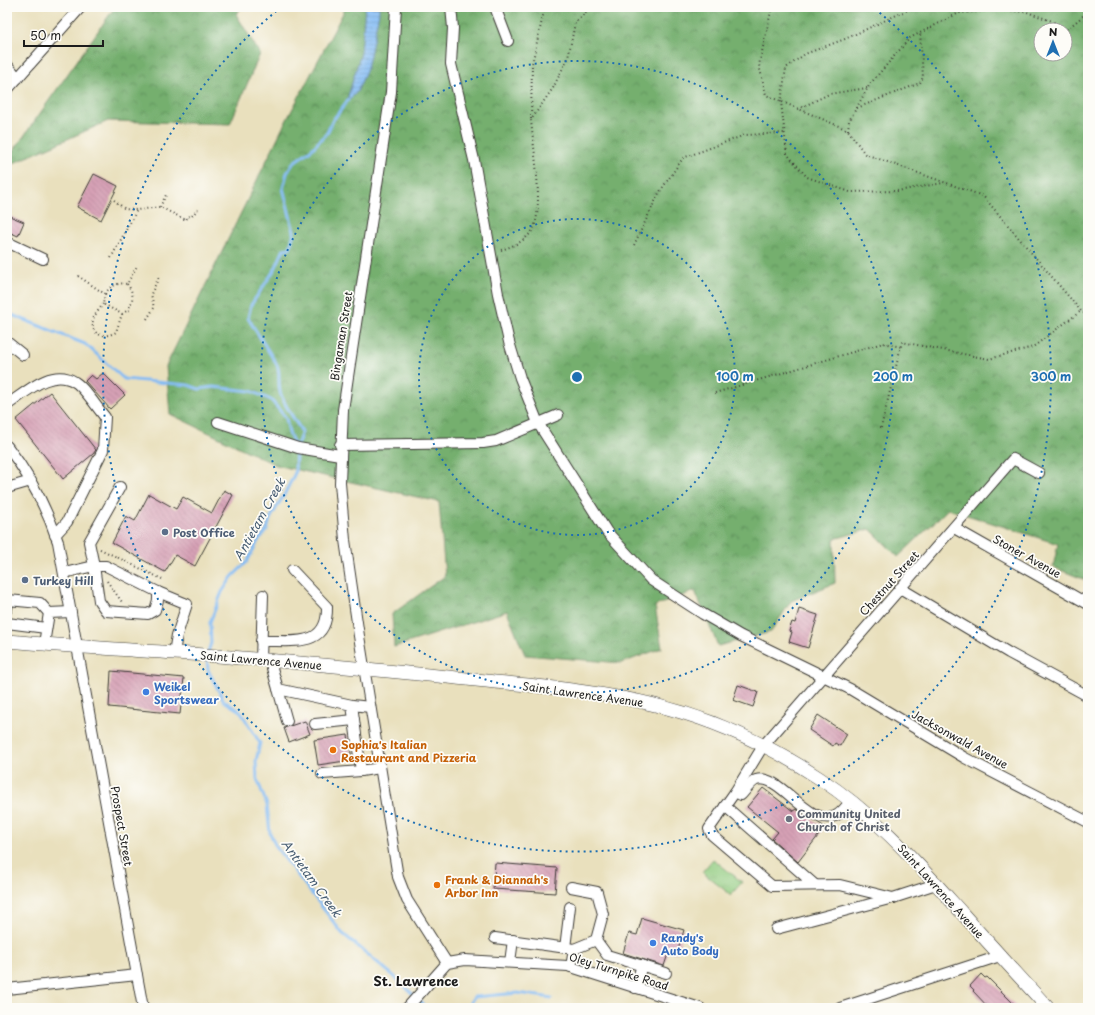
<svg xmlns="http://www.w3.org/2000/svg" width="1095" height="1015" font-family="'Playpen Sans',sans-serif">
<defs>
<pattern id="forest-crowns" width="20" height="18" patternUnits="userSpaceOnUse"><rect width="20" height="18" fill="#74af6e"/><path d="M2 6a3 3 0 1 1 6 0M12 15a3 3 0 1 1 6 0" fill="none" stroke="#5e8e5a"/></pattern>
<pattern id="park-tufts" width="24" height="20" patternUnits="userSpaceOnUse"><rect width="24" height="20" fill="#90cb7f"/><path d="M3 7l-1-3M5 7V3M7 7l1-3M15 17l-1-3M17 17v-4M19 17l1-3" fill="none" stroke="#7cae6d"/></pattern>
<pattern id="water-rules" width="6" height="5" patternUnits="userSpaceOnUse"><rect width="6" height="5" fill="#84bcf4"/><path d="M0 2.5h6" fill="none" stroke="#71a1d1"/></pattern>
<pattern id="building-back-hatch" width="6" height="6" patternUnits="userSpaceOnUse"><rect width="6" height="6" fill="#d6a0b5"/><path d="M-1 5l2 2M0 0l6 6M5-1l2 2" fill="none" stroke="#b7899b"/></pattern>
</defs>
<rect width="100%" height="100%" fill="#fdfcf7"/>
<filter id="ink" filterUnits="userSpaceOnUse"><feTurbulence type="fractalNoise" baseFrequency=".025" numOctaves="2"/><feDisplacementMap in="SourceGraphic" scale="8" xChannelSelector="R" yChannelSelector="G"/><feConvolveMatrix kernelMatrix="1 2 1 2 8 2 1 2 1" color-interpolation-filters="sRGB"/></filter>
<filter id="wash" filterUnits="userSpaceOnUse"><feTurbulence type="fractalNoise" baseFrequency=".012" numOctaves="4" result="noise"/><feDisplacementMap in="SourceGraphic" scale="16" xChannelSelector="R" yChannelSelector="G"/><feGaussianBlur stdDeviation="0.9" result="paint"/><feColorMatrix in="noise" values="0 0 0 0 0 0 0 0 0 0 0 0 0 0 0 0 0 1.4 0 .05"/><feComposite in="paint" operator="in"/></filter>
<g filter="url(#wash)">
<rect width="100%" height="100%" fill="#e9e0bd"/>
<g fill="url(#forest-crowns)" stroke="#486645" fill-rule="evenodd">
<path d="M115,7H243L236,14L260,54L230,124L108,121L7,166V160Z"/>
<path d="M343,7H1088V581L1053,567L1058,544L948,509L898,557L870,529L834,539L835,583L791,601L771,632L718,646L695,591L655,606L662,648L622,663L525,655L507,611L394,647L392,614L445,576L439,502L276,465L170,414L166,366L283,127L343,13ZM1041,30H1065V54H1041Z"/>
</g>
<path fill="url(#park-tufts)" stroke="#56744e" d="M713,859L742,882L731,895L702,872Z"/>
<path fill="url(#water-rules)" stroke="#506c88" d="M365,7H379V13L367,69L357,92L346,103L361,53Z"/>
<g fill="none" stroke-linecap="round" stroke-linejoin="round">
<g stroke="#84bcf4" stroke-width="3">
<path d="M7,313L85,344L124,379L188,385L199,389L213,387L251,391L271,400L286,418L289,433L294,444"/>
<path d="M208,652L211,643L210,622L222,592L232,577L247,562L258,541L267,530L270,519L284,495L295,473L296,448L302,432C295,420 286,408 281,395C277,385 281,374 277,365L248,318L251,305L275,269L284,249L290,248L294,232L283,188L287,173L294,162L312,149L327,133L333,120L348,100"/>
<path d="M207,659L208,670L224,701L240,711L260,743L256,761L257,779L267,805L270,833L276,847L342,933L396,978L427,1008"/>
<path d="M466,1008L474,997L518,993L552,998"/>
</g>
</g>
<g id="blocks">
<g fill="url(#building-back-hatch)">
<path d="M94,174L118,186L101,220L77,207Z"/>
<path d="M7,215L24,222L18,236L7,231Z"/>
<path d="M103,373L125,395L110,409L85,381L91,375L96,379Z"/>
<path d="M50,392L96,450L93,454L63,479L16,420Z"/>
<path d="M224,490L233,495L195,566L175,555L165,572L112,543L126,516L135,521L149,494L176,509L183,497L212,513Z"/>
<path d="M799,609L818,615L808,648L789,642L792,632L789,631L792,622L795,623Z"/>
<path d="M111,671L184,678L180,714L109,707Z"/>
<path d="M738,685L758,692L753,707L733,700Z"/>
<path d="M818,715L847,734L840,746L835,743L833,746L809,730Z"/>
<path d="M305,721L310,734L289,742L284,728Z"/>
<path d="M348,735L352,760L318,765L314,740Z"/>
<path d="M763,788L793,811L796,809L825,827L798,862L772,839L778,832L747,807Z"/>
<path d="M495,863L557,868L555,893L493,889Z"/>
<path d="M642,918L684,930L677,953L669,951L664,966L623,953L629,933L637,935Z"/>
<path d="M981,974L985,978L987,977L1018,1008H989L973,991L974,990L970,986Z"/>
</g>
</g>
</g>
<g filter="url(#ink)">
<use href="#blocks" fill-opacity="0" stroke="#3b3934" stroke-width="1"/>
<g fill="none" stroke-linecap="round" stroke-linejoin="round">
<g stroke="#3b3934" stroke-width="12">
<g id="minor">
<path d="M396,7L391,92L343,410L340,483L345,540L359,636L398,877L407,900L447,963"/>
<path d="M451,7L453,28L451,64L474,160L498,294L509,342L520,378L538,423L607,532L651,580L703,614L741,636L850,689L965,758L1088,822"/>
<path d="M495,7L508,41"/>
<path d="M7,65L18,78"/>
<path d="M7,90L81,7"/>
<path d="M7,242L43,259"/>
<path d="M7,342L23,355"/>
<path d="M7,405C26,392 52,367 75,382C85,388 97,408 105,417L103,450L67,522L55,535"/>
<path d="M218,422L298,448L340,455"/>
<path d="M340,445L483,443L496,441L558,415"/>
<path d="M7,446C30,476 46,506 58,542L143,1008"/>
<path d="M7,488L31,481"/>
<path d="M954,528L1088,604"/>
<path d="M94,566H106L158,592V600L155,610L148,614L106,611L99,601Z"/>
<path d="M64,573L94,566L89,542L120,487"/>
<path d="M900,588L1009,653L1088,696"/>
<path d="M158,592L187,604L177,635L174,653"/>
<path d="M7,609L8,600L40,603L49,613"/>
<path d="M7,623L46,628"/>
<path d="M261,641C292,640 328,649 327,607L292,570"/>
<path d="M44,644L49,613L71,612"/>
<path d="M261,660L263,595"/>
<path d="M270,661L278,689L352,705L370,707"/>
<path d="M278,689L287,721"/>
<path d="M352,705L361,771L380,768"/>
<path d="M315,724L354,720"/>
<path d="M322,774L361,771"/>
<path d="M735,792L741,795C745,791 751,782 756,780C780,772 807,827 835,816C842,813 846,806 851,801"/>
<path d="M725,806L815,885"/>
<path d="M571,887L597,892L603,914L596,940L574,949L571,967"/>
<path d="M893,898L840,885L772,886L712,835L709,829L735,792L763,746L1013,459L1039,473"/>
<path d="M776,929L893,898L936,884"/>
<path d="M495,938L574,949"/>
<path d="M596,940L607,955L666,973"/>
<path d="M565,948L570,907"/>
<path d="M510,962L513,940"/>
<path d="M635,988L642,965"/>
<path d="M7,989L137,975"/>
<path d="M407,1008L447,963L465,960L568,966L700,1008"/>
<path d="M840,1008L1000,956"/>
</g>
</g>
<g stroke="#3b3934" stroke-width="14">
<path id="major" d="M7,641C63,646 119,649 175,653C266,659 357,668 448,677C516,685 588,688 655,705C713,719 769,745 819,778C875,814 918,864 962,913C990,945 1019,976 1048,1008"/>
</g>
<g stroke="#3b3934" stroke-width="2" stroke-dasharray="1 3" stroke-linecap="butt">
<path d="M772,7L759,65L766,95L848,130L865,154L983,196L1081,311L1088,316"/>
<path d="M914,7L845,39L805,54L786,68L781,102L787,154L807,177L850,192L897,191L943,183"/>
<path d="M857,108L920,83L923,77L920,32"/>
<path d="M798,109L829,94L867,88"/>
<path d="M531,119L532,64L545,7"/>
<path d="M848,130L849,121L870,84L910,38L959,13L1002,10L1027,12L1052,21L1066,30L1083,16L1088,15"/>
<path d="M114,200L125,209L137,210"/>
<path d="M160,207L167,193"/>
<path d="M634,245L659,193L683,158L745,135L784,133"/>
<path d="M501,250C513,246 524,242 532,231C545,211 533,146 531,120L553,88L568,58L575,23L591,7"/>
<path d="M111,258L137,210L160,207L186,220L188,216L191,217L198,209"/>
<path d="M78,276L105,294L103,304L122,314L128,310L132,312"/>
<path d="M127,284C135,294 133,300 128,310"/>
<path d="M105,294C110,286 118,282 127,284L137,266"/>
<path d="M103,304C100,309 94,315 93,320C90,337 106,338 116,332L122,314"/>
<path d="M147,319L154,308L151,294L159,277"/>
<path d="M715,393L883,343L901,347"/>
<path d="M881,428L902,342L989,359L1033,347L1081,311"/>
<path d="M100,549L162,579"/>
<path d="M107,581L122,602"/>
</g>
<use href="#minor" stroke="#fff" stroke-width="10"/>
<use href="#major" stroke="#fff" stroke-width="13"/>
</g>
</g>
<g fill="none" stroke="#1f6fb2" stroke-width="2" stroke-dasharray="2 4">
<circle cx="577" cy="377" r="158"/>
<circle cx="577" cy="377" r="316"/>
<path d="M875 9A474 474 0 1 1 279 9"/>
</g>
<g fill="#5c6f8a" stroke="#fdfcf7" stroke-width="1.5">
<circle cx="165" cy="532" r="4"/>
<circle cx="25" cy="580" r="4"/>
</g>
<g fill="#3f7fe0" stroke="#fdfcf7" stroke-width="1.5">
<circle cx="146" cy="692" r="4"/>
<circle cx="653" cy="943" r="4"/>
</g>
<g fill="#e8710a" stroke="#fdfcf7" stroke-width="1.5">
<circle cx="333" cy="750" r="4"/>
<circle cx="437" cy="885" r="4"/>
</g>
<circle fill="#6b7280" stroke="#fdfcf7" stroke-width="1.5" cx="789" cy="819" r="4"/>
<g text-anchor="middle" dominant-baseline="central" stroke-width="3.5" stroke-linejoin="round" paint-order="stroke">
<g font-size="11" fill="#1c1c1c" stroke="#fdfcf7">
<text transform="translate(341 336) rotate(-81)">Bingaman Street</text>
<text transform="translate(1027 556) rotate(29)">Stoner Avenue</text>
<text transform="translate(889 583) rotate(-48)">Chestnut Street</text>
<text transform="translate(261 660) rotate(5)">Saint Lawrence Avenue</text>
<text transform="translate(583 694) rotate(8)">Saint Lawrence Avenue</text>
<text transform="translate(960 739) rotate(29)">Jacksonwald Avenue</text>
<text transform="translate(122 826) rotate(80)">Prospect Street</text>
<text transform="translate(941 891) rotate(48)">Saint Lawrence Avenue</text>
<text transform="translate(619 971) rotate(17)">Oley Turnpike Road</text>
</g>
<g font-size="11" font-weight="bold" fill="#4e5e75" stroke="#fdfcf7" text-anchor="start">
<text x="173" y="532">Post Office</text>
<text x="33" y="580">Turkey Hill</text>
</g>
<g font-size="11" font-weight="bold" fill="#366cbe" stroke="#fdfcf7" text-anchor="start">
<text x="154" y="686">Weikel<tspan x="154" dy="13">Sportswear</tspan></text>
<text x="661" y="937">Randy's<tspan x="661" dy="13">Auto Body</tspan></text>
</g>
<g font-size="11" font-weight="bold" fill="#c56008" stroke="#fdfcf7" text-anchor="start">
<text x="341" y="744">Sophia's Italian<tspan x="341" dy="13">Restaurant and Pizzeria</tspan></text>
<text x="445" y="879">Frank &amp; Diannah's<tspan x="445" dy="13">Arbor Inn</tspan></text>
</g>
<g font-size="11" font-weight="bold" fill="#5b616d" stroke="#fdfcf7" text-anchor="start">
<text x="797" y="813">Community United<tspan x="797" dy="13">Church of Christ</tspan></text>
</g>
<g font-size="12" font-style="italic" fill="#465c72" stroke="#fdfcf7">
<text transform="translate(259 519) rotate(-61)">Antietam Creek</text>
<text transform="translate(312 878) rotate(54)">Antietam Creek</text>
</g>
<g font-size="13" font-weight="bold" fill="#1c1c1c" stroke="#fdfcf7">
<text x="416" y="980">St. Lawrence</text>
</g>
</g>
<circle cx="577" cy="377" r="6" fill="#1f6fb2" stroke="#fdfcf7" stroke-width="2"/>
<g font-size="12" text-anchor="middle" font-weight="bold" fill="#1f6fb2" stroke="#fdfcf7" stroke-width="3.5" stroke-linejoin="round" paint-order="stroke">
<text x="735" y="381">100 m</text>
<text x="893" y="381">200 m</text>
<text x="1051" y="381">300 m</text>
</g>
<rect width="1095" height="1015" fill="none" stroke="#fdfcf7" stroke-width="24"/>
<g transform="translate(1053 42)"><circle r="19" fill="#fdfcf7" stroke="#a3a29f"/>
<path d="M0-3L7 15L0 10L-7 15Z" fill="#1f6fb2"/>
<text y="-6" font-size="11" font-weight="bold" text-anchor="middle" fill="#1c1c1c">N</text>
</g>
<path d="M24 40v6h79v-6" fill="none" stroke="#1c1c1c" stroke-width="2"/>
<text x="30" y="40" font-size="12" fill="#1c1c1c" stroke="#fdfcf7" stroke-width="3" paint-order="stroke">50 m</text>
</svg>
